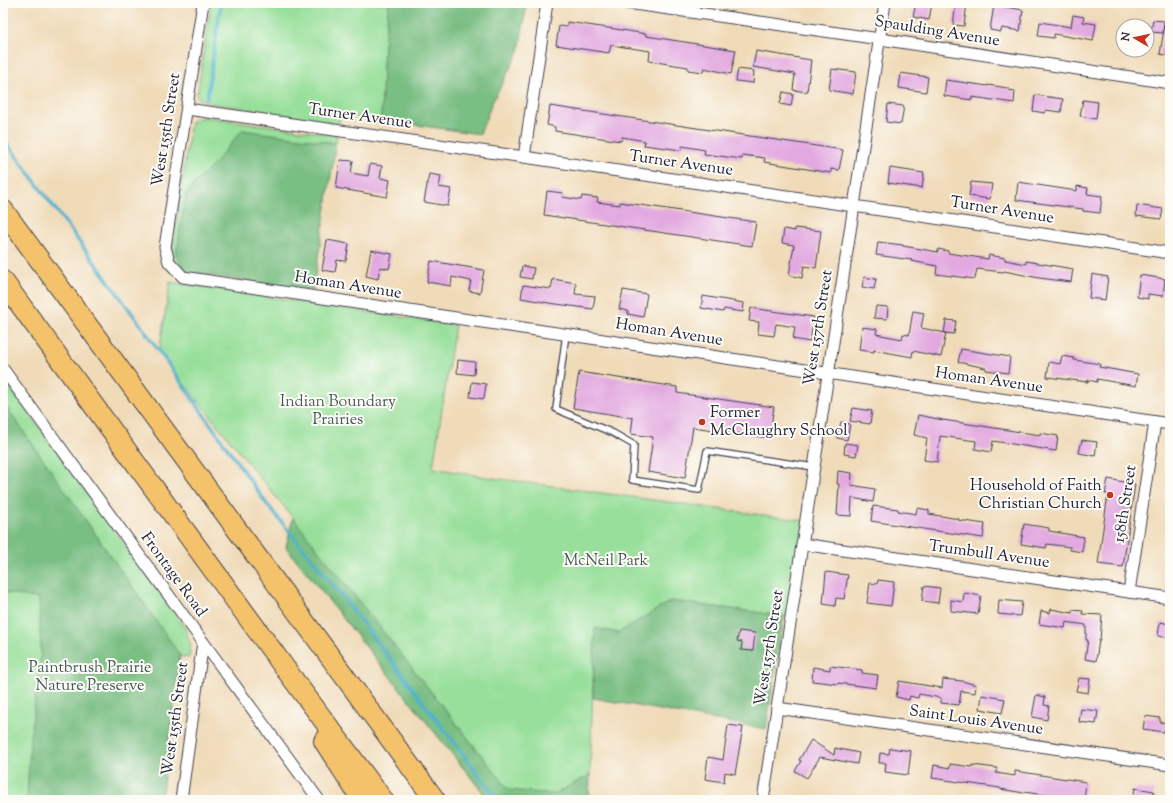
<svg xmlns="http://www.w3.org/2000/svg" width="1173" height="803" font-family="'Sorts Mill Goudy',serif">
<rect width="100%" height="100%" fill="#fdfcf7"/>
<filter id="ink" filterUnits="userSpaceOnUse"><feTurbulence type="fractalNoise" baseFrequency=".025" numOctaves="2"/><feDisplacementMap in="SourceGraphic" scale="8" xChannelSelector="R" yChannelSelector="G"/><feConvolveMatrix kernelMatrix="1 2 1 2 8 2 1 2 1" color-interpolation-filters="sRGB"/></filter>
<filter id="wash" filterUnits="userSpaceOnUse"><feTurbulence type="fractalNoise" baseFrequency=".012" numOctaves="4" result="noise"/><feDisplacementMap in="SourceGraphic" scale="16" xChannelSelector="R" yChannelSelector="G"/><feGaussianBlur stdDeviation="0.9" result="paint"/><feColorMatrix in="noise" values="0 0 0 0 0 0 0 0 0 0 0 0 0 0 0 0 0 1.4 0 .05"/><feComposite in="paint" operator="in"/></filter>
<g filter="url(#wash)">
<rect width="100%" height="100%" fill="#f0dbb9"/>
<g fill="#97df9a" stroke="#5c806a">
<path d="M211,3H389L384,45L381,120L341,115L338,124L209,103L197,97Z"/>
<path d="M205,117L337,135L336,143L242,131L216,162L187,272L177,266L172,251L191,122L195,119Z"/>
<path d="M170,282L455,325L433,468L486,477L806,521L791,617L671,601L618,633L595,628L589,800H489L286,547L293,518L159,353Z"/>
<path d="M3,378L185,628L191,646L189,658L180,656L161,800H3Z"/>
</g>
<g fill="#79be82" stroke="#4e705e">
<path d="M389,3H527L519,51L492,103L480,134L381,120L384,45Z"/>
<path d="M242,130L336,143L313,291L187,272L176,255L186,192L216,162Z"/>
<path d="M3,402L180,655L161,800H27L30,740L41,654L39,599L3,592Z"/>
<path d="M293,518L509,790L554,794L590,775L589,800H489L286,547Z"/>
<path d="M671,601L784,616L766,729L593,698L595,628L618,633Z"/>
</g>
<g fill="none" stroke-linecap="round" stroke-linejoin="round">
<g stroke="#50b1cf" stroke-width="3.5">
<path d="M207,98L221,3"/>
<path d="M3,138L142,327L266,503L345,600L498,800"/>
</g>
</g>
<g id="blocks">
<g fill="#e2a9e0">
<path d="M916,3H932L929,20L913,17Z"/>
<path d="M956,3H967L964,26L953,25Z"/>
<path d="M994,5L1023,10L1020,31L1002,28L1001,32L990,30Z"/>
<path d="M1073,15L1084,17L1083,22L1096,24L1093,41L1054,34V38L1038,36L1040,22L1071,27Z"/>
<path d="M1153,20L1164,21L1163,33L1151,32Z"/>
<path d="M567,22L622,30L646,34V36L736,50L731,74L704,68L703,72L688,70V67L649,61L650,51L611,45L609,53L556,45L559,26L567,27Z"/>
<path d="M1165,23L1170,24V56L1160,54Z"/>
<path d="M756,51L811,60L807,92L793,90L795,74L753,67Z"/>
<path d="M738,69L754,71L753,83L736,81Z"/>
<path d="M832,69L856,72L853,94L829,90Z"/>
<path d="M901,73L928,77L926,92L899,88Z"/>
<path d="M946,80L988,86V85L1008,88V90L1015,91L1014,103L972,97V100L944,96Z"/>
<path d="M783,92L793,94L791,106L780,104Z"/>
<path d="M1035,95L1063,99L1061,112L1045,110V113L1033,111Z"/>
<path d="M1083,100L1098,102L1096,119L1080,116Z"/>
<path d="M888,104L904,106L901,124L886,122Z"/>
<path d="M550,106L843,150L839,170L831,169V173L764,162L765,158L742,155V159L704,154L705,150L682,146L681,150L644,145L645,141L622,137L621,141L555,131V127L547,125Z"/>
<path d="M340,160L353,161L351,173L368,176L370,164L382,166L380,178L390,180L387,197L336,188Z"/>
<path d="M890,168L924,173L922,188L888,183Z"/>
<path d="M429,174L441,176L439,187L451,189L448,206L424,202Z"/>
<path d="M971,182L992,184L990,199L969,196Z"/>
<path d="M1018,182L1077,191V186L1088,188L1087,194L1102,196L1100,213L1083,211V209L1016,200Z"/>
<path d="M547,191L563,193L562,197L581,200L582,196L598,198L597,202L620,205V202L756,222L752,246L544,215Z"/>
<path d="M1137,205L1163,209L1161,219L1136,216Z"/>
<path d="M795,228L821,231L816,268L804,266L802,278L789,275L794,245L782,243L784,229L795,231Z"/>
<path d="M327,240L349,244L346,261L337,260L335,272L322,270Z"/>
<path d="M878,242L903,245V246L938,252V249L948,251V253L988,259L989,255L1005,258V260L1026,264V261L1073,269L1071,282L1039,278L1004,271L1003,272L977,269L975,279L936,274L937,266L911,261L912,260L876,255Z"/>
<path d="M371,250L392,254L389,269L380,267L378,279L366,276Z"/>
<path d="M431,261L484,270L480,293L469,291L471,281L452,277L451,286L427,282Z"/>
<path d="M522,266L534,268L532,279L520,277Z"/>
<path d="M1092,274L1108,277L1105,300L1089,298Z"/>
<path d="M1140,275L1165,279L1163,296L1148,294V299L1137,297Z"/>
<path d="M864,277L876,279L874,289L862,287Z"/>
<path d="M553,279L576,283L575,294L595,296L593,309L549,303L521,298L523,285L551,289Z"/>
<path d="M623,290L647,294L643,317L628,314V311L619,309Z"/>
<path d="M703,296L744,303L743,312L724,309L723,312L701,308Z"/>
<path d="M876,306L888,307L887,319L874,318Z"/>
<path d="M751,308L814,317L810,342L793,339L795,327L776,324L774,336L758,334L759,322L749,321Z"/>
<path d="M913,311L924,313L921,328L946,333L941,357L913,351L912,357L874,350V352L859,350L862,327L877,329L876,334L902,339L903,334L909,335Z"/>
<path d="M946,320L956,321L954,334L944,333Z"/>
<path d="M961,349L1010,357L1008,373L986,370V368L958,362Z"/>
<path d="M1062,356L1074,358V360L1100,364L1099,367L1138,374L1136,386L1097,379V382L1088,380V382L1047,377L1049,362L1060,364Z"/>
<path d="M458,360L475,362L474,375L457,373Z"/>
<path d="M579,372L677,387V393L774,407L769,438L693,427L685,478L648,472L653,437L631,434L633,418L573,408Z"/>
<path d="M472,382L486,384L484,399L470,397Z"/>
<path d="M853,408L872,411L870,424L850,421Z"/>
<path d="M918,415L943,420L1040,435V433L1058,436L1056,451L993,441L991,452L975,449L976,441L940,436L937,462L924,460L927,438L914,435Z"/>
<path d="M841,422L850,424L847,440L837,438Z"/>
<path d="M1082,440L1097,442L1095,456L1079,453Z"/>
<path d="M845,443L858,445L856,456L844,454Z"/>
<path d="M838,471L852,473L851,485L875,489L873,502L852,498L851,516L837,515L839,484H837Z"/>
<path d="M1108,479L1135,484L1123,567L1098,564L1108,494H1105Z"/>
<path d="M873,506L898,509V511L916,514L917,508L929,510V514L959,519L958,520L985,524L983,538L871,521Z"/>
<path d="M1024,524L1049,528V531L1084,537L1082,552L1070,550V547L1047,544L1046,548L1021,544Z"/>
<path d="M826,572L848,575L844,599L836,598L835,606L823,604Z"/>
<path d="M878,580L894,582L891,606L867,603L870,583L877,584Z"/>
<path d="M924,586L940,588L938,603L922,601Z"/>
<path d="M964,593L981,596L978,614L951,611V600L963,602Z"/>
<path d="M999,600L1022,602L1020,616L998,614Z"/>
<path d="M1051,609L1072,613V610L1083,611L1082,614L1102,615L1100,640H1099L1096,661L1085,659L1088,640H1086V625L1066,622L1065,628L1039,624L1041,611L1050,613Z"/>
<path d="M1160,622L1170,624V638L1158,636Z"/>
<path d="M739,631L755,633L753,651L741,650L742,642L737,641Z"/>
<path d="M830,666L862,670V673L878,675L876,688L838,683V684L812,681L813,667L830,670Z"/>
<path d="M1079,678L1090,679L1088,693L1076,691Z"/>
<path d="M943,679L962,681L976,685L975,693L961,691L959,705L941,703V698L919,694L918,698L910,696L909,700L896,697L899,681L942,688Z"/>
<path d="M982,695L1005,699L1002,713L980,709Z"/>
<path d="M1036,695L1045,697L1044,705L1049,706L1047,720L1032,717Z"/>
<path d="M1081,709L1098,711L1096,724L1079,722Z"/>
<path d="M1145,716L1160,718V722L1166,723L1164,732L1143,729Z"/>
<path d="M728,725L743,727L735,774L725,772L724,782L705,779L708,757L723,760Z"/>
<path d="M811,740L834,755L835,748L859,753L857,764L820,757L807,778L795,771L801,761L799,760Z"/>
<path d="M890,748L911,751L908,775L885,772L886,763H879L880,753L889,754Z"/>
<path d="M950,764L972,767V765L997,768L996,773L1015,776V771L1086,782L1084,800H1059V797L1024,792V793L1000,789V788L932,778L934,765L950,768Z"/>
<path d="M1135,788L1154,791L1153,800H1133Z"/>
</g>
</g>
</g>
<g filter="url(#ink)">
<use href="#blocks" fill-opacity="0" stroke="#413e4e" stroke-width="1"/>
<g fill="none" stroke-linecap="round" stroke-linejoin="round">
<g stroke="#413e4e" stroke-width="8">
<path id="service" d="M566,334L556,409L613,433L634,445L632,480L699,490L707,451L814,467"/>
</g>
<g stroke="#413e4e" stroke-width="13">
<g id="minor">
<path d="M203,3L165,247L169,262L183,277L516,327L1170,424"/>
<path d="M627,3L880,39L1170,83"/>
<path d="M187,109L524,157L1170,253"/>
<path d="M524,157L547,3"/>
<path d="M3,369L203,642L319,800"/>
<path d="M802,544L1170,598"/>
<path d="M1129,592L1155,422"/>
<path d="M777,708L1170,765"/>
<path d="M181,800L203,642"/>
<path d="M763,800L885,3"/>
</g>
</g>
<g stroke="#413e4e" stroke-width="22">
<g id="motorway">
<path d="M3,210L435,800"/>
<path d="M3,281L284,667L383,800"/>
<path d="M324,741L362,800"/>
</g>
</g>
<use href="#service" stroke="#fff" stroke-width="5.5"/>
<use href="#minor" stroke="#fff" stroke-width="11"/>
<use href="#motorway" stroke="#f4c26a" stroke-width="20"/>
</g>
</g>
<g fill="#c8321e" stroke="#fdfcf7" stroke-width="1.5">
<circle cx="702" cy="422" r="4"/>
<circle cx="1110" cy="495" r="4"/>
</g>
<g text-anchor="middle" dominant-baseline="central" stroke-width="4" stroke-linejoin="round" paint-order="stroke">
<g font-size="16" fill="#22223b" stroke="#fdfcf7">
<text transform="translate(937 32) rotate(9)">Spaulding Avenue</text>
<text transform="translate(360 117) rotate(8)">Turner Avenue</text>
<text transform="translate(167 130) rotate(-81)">West 155th Street</text>
<text transform="translate(681 164) rotate(8)">Turner Avenue</text>
<text transform="translate(1002 211) rotate(9)">Turner Avenue</text>
<text transform="translate(348 286) rotate(9)">Homan Avenue</text>
<text transform="translate(819 328) rotate(-81)">West 157th Street</text>
<text transform="translate(669 333) rotate(9)">Homan Avenue</text>
<text transform="translate(989 381) rotate(8)">Homan Avenue</text>
<text transform="translate(1126 504) rotate(-81)">158th Street</text>
<text transform="translate(989 555) rotate(8)">Trumbull Avenue</text>
<text transform="translate(173 575) rotate(54)">Frontage Road</text>
<text transform="translate(770 648) rotate(-81)">West 157th Street</text>
<text transform="translate(176 719) rotate(-82)">West 155th Street</text>
<text transform="translate(976 721) rotate(8)">Saint Louis Avenue</text>
</g>
<g font-size="16" fill="#455b58" stroke="#fdfcf7">
<text x="338" y="402">Indian Boundary<tspan x="338" dy="18">Prairies</tspan></text>
<text x="606" y="561">McNeil Park</text>
<text x="90" y="668">Paintbrush Prairie<tspan x="90" dy="18">Nature Preserve</tspan></text>
</g>
<g font-size="16" fill="#22223b" stroke="#fdfcf7" text-anchor="start">
<text x="710" y="413">Former<tspan x="710" dy="18">McClaughry School</tspan></text>
<text x="1102" y="486" text-anchor="end">Household of Faith<tspan x="1102" dy="18">Christian Church</tspan></text>
</g>
</g>
<rect width="1173" height="803" fill="none" stroke="#fdfcf7" stroke-width="16"/>
<g transform="translate(1135 38) rotate(279)"><circle r="19" fill="#fdfcf7" stroke="#a5a5ac"/>
<path d="M0-3L7 15L0 10L-7 15Z" fill="#c8321e"/>
<text y="-6" font-size="11" font-weight="bold" text-anchor="middle" fill="#22223b">N</text>
</g>
</svg>
